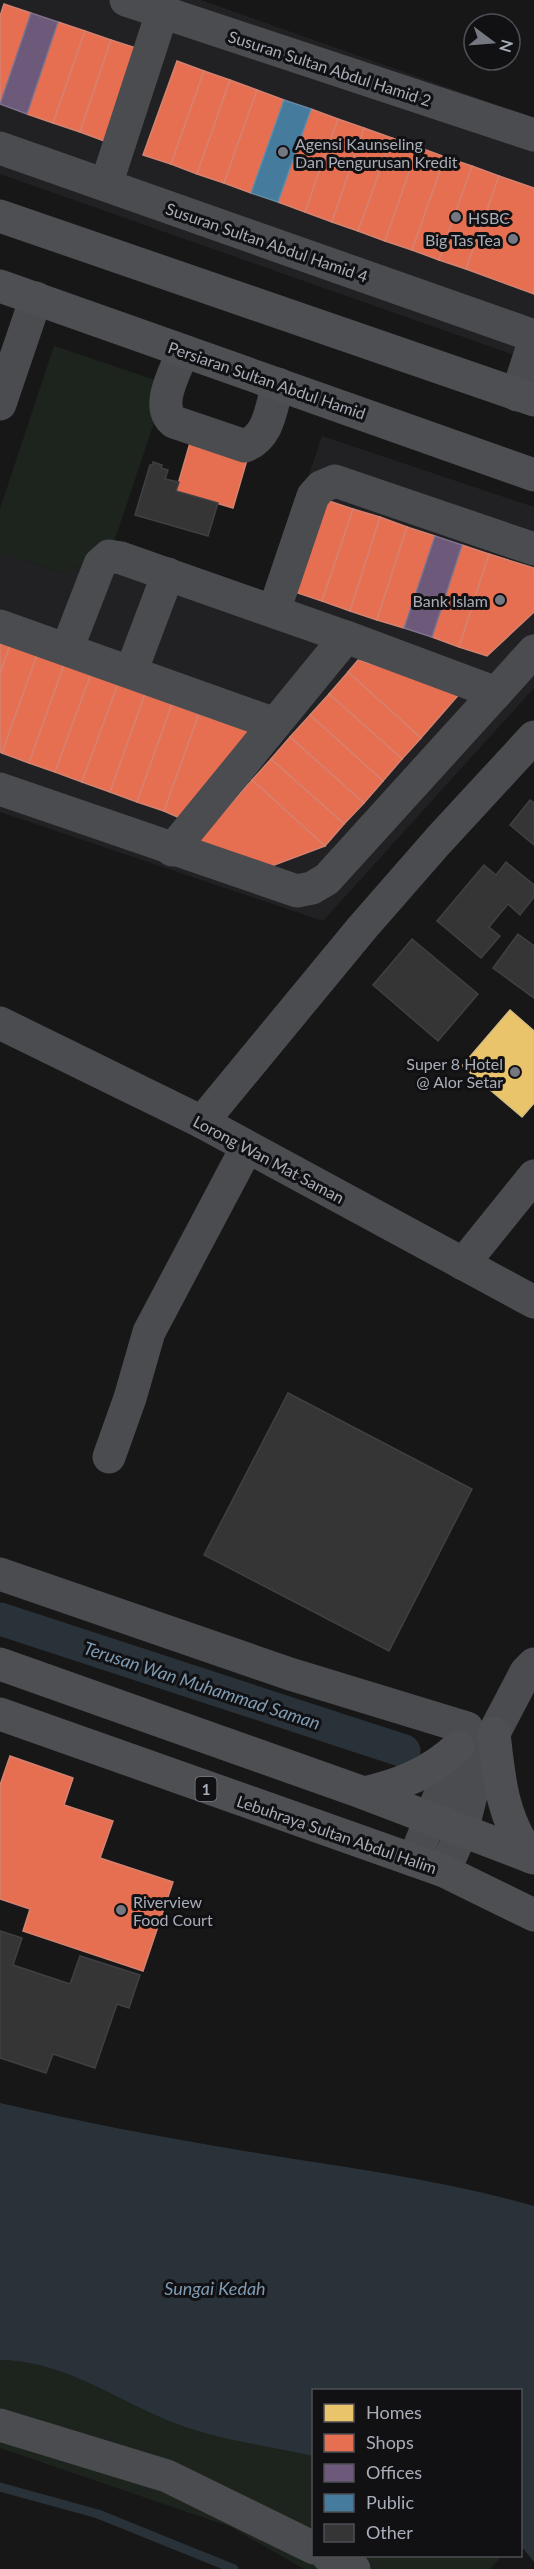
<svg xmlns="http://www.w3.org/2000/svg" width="534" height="2569" font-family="Lato,sans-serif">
<rect width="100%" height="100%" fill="#171717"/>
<g fill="#212123">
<path d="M0,0H201L534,118V362L0,174Z"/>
<path d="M322,436L534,507V688L323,921L0,812V553L63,573L112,548L267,600Z"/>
</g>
<g fill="#1d241e">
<path d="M54,346L167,384L112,548L63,573L0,553V509Z"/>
<path d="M0,2360C61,2361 109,2395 162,2418C209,2439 264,2445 313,2456L314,2556H502L490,2569H304L231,2527L0,2448Z"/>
</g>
<path fill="#2a3239" d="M0,2103C77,2121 155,2136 233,2149C334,2166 436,2178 534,2206V2562L521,2546L520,2390H314L313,2456C264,2445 209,2439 162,2418C109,2395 61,2361 0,2360Z"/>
<path fill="#e9c46a" stroke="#d6bd81" stroke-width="1.5" d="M510,1010L534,1031V1103L522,1117L462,1066Z"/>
<g fill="#e76f51" stroke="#d48270" stroke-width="1.5">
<path d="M4,4L31,13L0,104V16Z"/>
<path d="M58,22L85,31L53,123L27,114Z"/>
<path d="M85,31L111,40L80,132L53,123Z"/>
<path d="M111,40L139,49L107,142L80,132Z"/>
<path d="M177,61L204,71L171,164L143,155Z"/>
<path d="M204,71L230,80L197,174L171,164Z"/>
<path d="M230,80L257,90L224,183L197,174Z"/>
<path d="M257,90L284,100L251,193L224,183Z"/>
<path d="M311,109L338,119L305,212L278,202Z"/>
<path d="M338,119L364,128L332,222L305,212Z"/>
<path d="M364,128L392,138L358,231L332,222Z"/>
<path d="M392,138L418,147L385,241L358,231Z"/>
<path d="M418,147L445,157L412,250L385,241Z"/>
<path d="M445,157L472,166L439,260L412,250Z"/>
<path d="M472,166L499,176L466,269L439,260Z"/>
<path d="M499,176L534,188V294L466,269Z"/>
<path d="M192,436L249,453L233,508L176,491Z"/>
<path d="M326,500L353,509L322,601L295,592Z"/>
<path d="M353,509L380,517L350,611L322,601Z"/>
<path d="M380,517L407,527L377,620L350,611Z"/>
<path d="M407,527L435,536L404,628L377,620Z"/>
<path d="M462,545L489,554L459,647L432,637Z"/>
<path d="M489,554L534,568V612L487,656L459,647Z"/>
<path d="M0,641L10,645L0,674Z"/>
<path d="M10,645L37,655L2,753L0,752V674Z"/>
<path d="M37,655L64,665L29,763L2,753Z"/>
<path d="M358,660L462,691L421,738L348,672Z"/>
<path d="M64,665L91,674L55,772L29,763Z"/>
<path d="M348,672L421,738L402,759L329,694Z"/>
<path d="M91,674L118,684L82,782L55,772Z"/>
<path d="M118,684L145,694L110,792L82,782Z"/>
<path d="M145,694L172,704L137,802L110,792Z"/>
<path d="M329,694L402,759L383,781L310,715Z"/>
<path d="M172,704L199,714L164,811L137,802Z"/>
<path d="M199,714L254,733L180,818L164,811Z"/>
<path d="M310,715L383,781L364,803L290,737Z"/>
<path d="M290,737L364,803L344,824L271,759Z"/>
<path d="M271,759L344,824L325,846L252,780Z"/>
<path d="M252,780L325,846L269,867L198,841Z"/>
<path d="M10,1756L73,1778L64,1805L113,1821L100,1858L173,1882L143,1971L23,1931L30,1909L0,1899V1785Z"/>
</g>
<g fill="#6d597a" stroke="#7f728d" stroke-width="1.5">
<path d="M31,13L58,22L27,114L0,104Z"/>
<path d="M435,536L462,545L432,637L404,628Z"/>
</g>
<path fill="#457b9d" stroke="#638aa5" stroke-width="1.5" d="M284,100L311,109L278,202L251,193Z"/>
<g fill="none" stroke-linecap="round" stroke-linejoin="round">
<path stroke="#2a3239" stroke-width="9" d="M0,2487L98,2514L234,2569"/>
<path stroke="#2a3239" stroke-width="33" d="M0,1619L404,1751"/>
</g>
<g fill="#353536" stroke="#3f4043" stroke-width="1.5">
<path d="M153,462L162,465L161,468L168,470L165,479L179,482L176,491L218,503L208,536L135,515L150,465H153Z"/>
<path d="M530,800L534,803V845L510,825Z"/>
<path d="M506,862L534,885V897L520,915L508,904L489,927L500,936L481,958L437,921L484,865L496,875Z"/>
<path d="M518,934L534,946V998L493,968Z"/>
<path d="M412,939L478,994L438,1041L373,985Z"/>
<path d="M288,1393L472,1489L389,1651L204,1555Z"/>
<path d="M0,1931L22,1938L13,1965L70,1984L80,1956L140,1975L129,2008L117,2004L95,2068L53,2054L46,2073L0,2058Z"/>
</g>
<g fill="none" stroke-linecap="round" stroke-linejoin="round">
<g stroke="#4b4c50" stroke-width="33">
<path d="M126,0L534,135"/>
<path d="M0,148L534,336"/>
<path d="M106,185L162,13"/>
<path d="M183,351C176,371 154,406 174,422L245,446C270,436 271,407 278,384"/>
<path d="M517,395L534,342"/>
<path d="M0,404L36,298"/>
<path d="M274,611L313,496L321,487L335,481L534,549"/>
<path d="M0,626L275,724"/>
<path d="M346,637L496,693"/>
<path d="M67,649L100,564L109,556L121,558L346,637L172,850"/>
<path d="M131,672L168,574"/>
<path d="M0,789L297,891L312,888L327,879L534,651"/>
<path d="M0,1023L202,1122L534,1302"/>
<path d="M202,1122L362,928L438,841L534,737"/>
<path d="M463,1264L534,1176"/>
<path d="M109,1457L130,1398L149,1332L247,1147"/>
<path d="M0,1574L290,1674L467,1728"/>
<path d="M414,1860L464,1734"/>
<path d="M444,1871L462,1831L475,1780L494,1733L526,1672L534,1664"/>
<path d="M0,2425L167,2476L314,2548"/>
<path d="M328,2556L354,2569"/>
</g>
<g stroke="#4d4f52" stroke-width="33">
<path d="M0,216L534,400"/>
<path d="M0,286L534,475"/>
<path d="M0,1664L364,1793L534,1858"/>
<path d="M0,1714L444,1871L534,1915"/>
<path d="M494,1733C499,1779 502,1819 531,1857"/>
<path d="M364,1793C400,1785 430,1773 458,1747"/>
</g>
</g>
<g fill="#757880" stroke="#111113" stroke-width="2">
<circle cx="283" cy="152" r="6"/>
<circle cx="456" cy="217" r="6"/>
<circle cx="513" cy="239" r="6"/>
<circle cx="500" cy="600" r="6"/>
<circle cx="515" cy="1072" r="6"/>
<circle cx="121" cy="1910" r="6"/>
</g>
<g text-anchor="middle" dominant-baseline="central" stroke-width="6" stroke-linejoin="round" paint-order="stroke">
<rect fill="#111113" stroke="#7b7e86" stroke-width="1.5" x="195.5" y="1777" width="21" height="24" rx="4.5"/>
<g font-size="15" font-weight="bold" fill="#a8adb8">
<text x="206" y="1789">1</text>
</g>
<g font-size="16" fill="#a8adb8" stroke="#111113">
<text transform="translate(330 68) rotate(18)">Susuran Sultan Abdul Hamid 2</text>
<text transform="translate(267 242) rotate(19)">Susuran Sultan Abdul Hamid 4</text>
<text transform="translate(267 380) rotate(19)">Persiaran Sultan Abdul Hamid</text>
<text transform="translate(269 1159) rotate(28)">Lorong Wan Mat Saman</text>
<text transform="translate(337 1834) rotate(19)">Lebuhraya Sultan Abdul Halim</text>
</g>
<g font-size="16" fill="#a8adb8" stroke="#111113" text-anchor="start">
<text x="295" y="143">Agensi Kaunseling<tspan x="295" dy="18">Dan Pengurusan Kredit</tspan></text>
<text x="468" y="217">HSBC</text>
<text x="501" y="239" text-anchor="end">Big Tas Tea</text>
<text x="488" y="600" text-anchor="end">Bank Islam</text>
<text x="503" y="1063" text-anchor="end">Super 8 Hotel<tspan x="503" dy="18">@ Alor Setar</tspan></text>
<text x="133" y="1901">Riverview<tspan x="133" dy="18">Food Court</tspan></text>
</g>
<g font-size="18" font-style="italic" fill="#7f9bb3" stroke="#111113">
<text transform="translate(202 1685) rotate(18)">Terusan Wan Muhammad Saman</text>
<text x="215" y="2288">Sungai Kedah</text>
</g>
</g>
<rect x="312" y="2389" width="210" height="168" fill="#111113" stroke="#4d4f55" stroke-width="1.5"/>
<rect x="324" y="2404" width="30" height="18" fill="#e9c46a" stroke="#4d4f55" stroke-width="1.5"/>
<text x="366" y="2419" font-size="18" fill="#a8adb8">Homes</text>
<rect x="324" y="2434" width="30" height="18" fill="#e76f51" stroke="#4d4f55" stroke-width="1.5"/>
<text x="366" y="2449" font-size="18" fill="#a8adb8">Shops</text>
<rect x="324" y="2464" width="30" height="18" fill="#6d597a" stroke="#4d4f55" stroke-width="1.5"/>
<text x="366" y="2479" font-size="18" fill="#a8adb8">Offices</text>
<rect x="324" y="2494" width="30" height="18" fill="#457b9d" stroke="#4d4f55" stroke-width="1.5"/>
<text x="366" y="2509" font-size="18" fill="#a8adb8">Public</text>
<rect x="324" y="2524" width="30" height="18" fill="#353536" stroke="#4d4f55" stroke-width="1.5"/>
<text x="366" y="2539" font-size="18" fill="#a8adb8">Other</text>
<g transform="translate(492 42) rotate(106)"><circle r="28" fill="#111113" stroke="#4d4f55" stroke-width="1.5"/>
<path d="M0-4.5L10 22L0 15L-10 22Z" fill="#757880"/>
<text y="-9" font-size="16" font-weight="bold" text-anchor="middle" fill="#a8adb8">N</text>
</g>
</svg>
